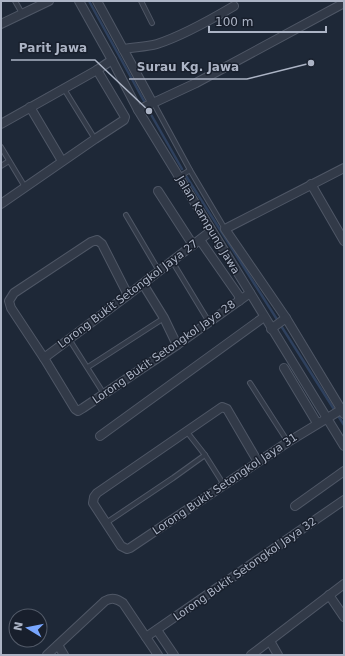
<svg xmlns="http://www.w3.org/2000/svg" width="345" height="656" font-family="'DejaVu Sans',sans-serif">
<rect width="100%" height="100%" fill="#1e2837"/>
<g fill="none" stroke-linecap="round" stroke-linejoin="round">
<g stroke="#2f415e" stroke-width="2.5">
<path d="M89,1L144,101"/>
<path d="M149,111L182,169"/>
<path d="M186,176L344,425"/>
</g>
<g stroke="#4f5766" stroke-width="6">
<g id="service">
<path d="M15,1L23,15"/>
<path d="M141,1L152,23"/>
<path d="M64,89L95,139"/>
<path d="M153,102L190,170L225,229"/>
<path d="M1,147L25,187"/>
<path d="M1,166L9,161"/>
<path d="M179,177L190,170"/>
<path d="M126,215L159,271"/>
<path d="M172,261L209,322"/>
<path d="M69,339L104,394"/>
<path d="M88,367L164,318"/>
<path d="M250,383L288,442"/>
<path d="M187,432L205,455L224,485"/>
<path d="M106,523L173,478L205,455"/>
</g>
</g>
<g stroke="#4f5766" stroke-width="10">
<g id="minor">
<path d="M79,1L112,60L138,110L344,446"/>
<path d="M97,1L152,102"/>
<path d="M1,24L49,1"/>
<path d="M123,49C134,47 147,47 157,44C182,36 212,19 234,6"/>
<path d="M30,107L62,161"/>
<path d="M138,110L196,83L344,3"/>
<path d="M1,124L97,70L112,60"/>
<path d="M344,168L225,229L286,318L344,414"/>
<path d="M311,184L344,241"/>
<path d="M158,191L193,245"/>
<path d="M1,204L95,139L124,120L125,117L97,70"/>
<path d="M200,240L239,296V301"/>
<path d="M143,284L164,318L177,345"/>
<path d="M128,295L102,244L97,240L91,242L14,293L9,301L11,308L44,358L75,409L78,411L83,408L177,345L250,293"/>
<path d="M271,329L286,318"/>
<path d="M44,358L128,295L211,231"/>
<path d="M284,368L317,423"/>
<path d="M100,436L264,317"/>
<path d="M258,462L227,409L222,407L97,493L94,497L93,503L121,546L127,549L130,548L288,442L344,408"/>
<path d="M295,506L344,471"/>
<path d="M329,595L344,617"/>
<path d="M157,630L174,655"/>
<path d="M146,637L344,500"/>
<path d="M270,641L278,655"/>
<path d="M58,645L64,655"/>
<path d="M47,655L105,601C112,597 117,599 123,603L158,655"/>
<path d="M251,655L344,584"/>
</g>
</g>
<use href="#service" stroke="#323a48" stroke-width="4"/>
<use href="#minor" stroke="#323a48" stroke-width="8"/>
</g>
<g text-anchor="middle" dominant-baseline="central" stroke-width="3" stroke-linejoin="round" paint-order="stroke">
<g font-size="11" fill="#acb4c5" stroke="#181f2c">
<text transform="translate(208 225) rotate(59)">Jalan Kampung Jawa</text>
<text transform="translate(128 294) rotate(-37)">Lorong Bukit Setongkol Jaya 27</text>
<text transform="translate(164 352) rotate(-35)">Lorong Bukit Setongkol Jaya 28</text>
<text transform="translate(225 484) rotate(-34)">Lorong Bukit Setongkol Jaya 31</text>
<text transform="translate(245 569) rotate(-35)">Lorong Bukit Setongkol Jaya 32</text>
</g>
</g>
<path fill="none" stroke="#acb4c5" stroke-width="1.5" d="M149 111L95 60H11M311 63L247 79H129"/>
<g fill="#acb4c5" stroke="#181f2c" stroke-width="1.5">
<circle cx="149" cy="111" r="4"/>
<circle cx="311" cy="63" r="4"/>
</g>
<g font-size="12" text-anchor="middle" font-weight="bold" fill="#acb4c5" stroke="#181f2c" stroke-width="3" stroke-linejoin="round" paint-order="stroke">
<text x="53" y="52">Parit Jawa</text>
<text x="188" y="71">Surau Kg. Jawa</text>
</g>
<rect width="345" height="656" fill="none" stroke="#acb4c5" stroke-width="4"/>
<g transform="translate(28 628) rotate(280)"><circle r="19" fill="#181f2c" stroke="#535b69"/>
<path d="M0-3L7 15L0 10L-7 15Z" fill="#78a6fe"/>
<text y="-6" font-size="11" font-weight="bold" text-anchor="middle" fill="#acb4c5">N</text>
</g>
<path d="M209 26v6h117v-6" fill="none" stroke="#acb4c5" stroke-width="2"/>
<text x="215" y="26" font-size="12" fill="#acb4c5" stroke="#181f2c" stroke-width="3" paint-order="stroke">100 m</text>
</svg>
